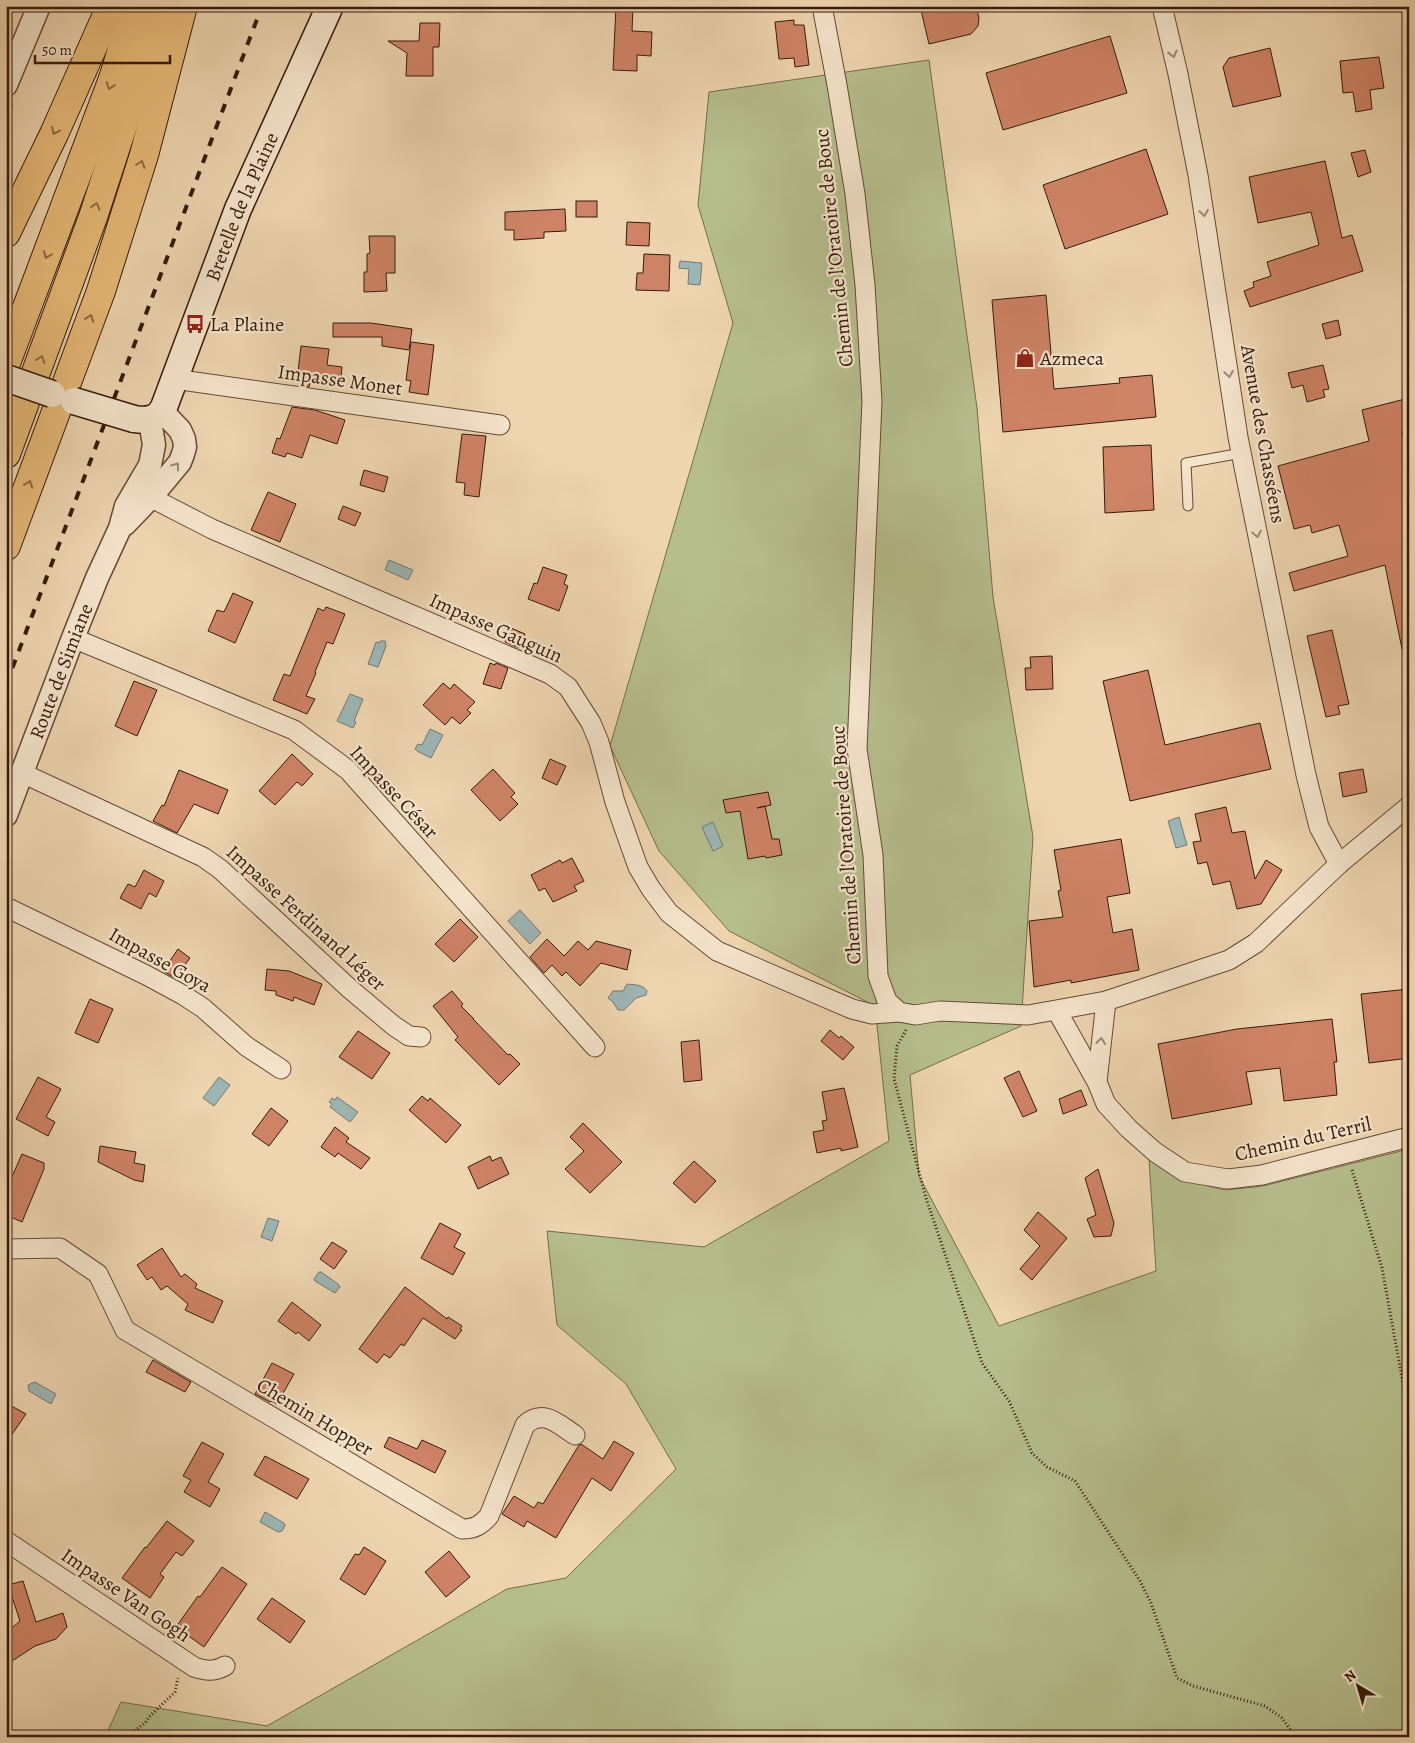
<svg xmlns="http://www.w3.org/2000/svg" width="1415" height="1743" font-family="Alegreya,serif">
<rect width="100%" height="100%" fill="#eed5b0"/>
<filter id="stains"><feTurbulence type="fractalNoise" baseFrequency=".004" numOctaves="4"/><feColorMatrix values="0 0 0 0 .2 0 0 0 0 .09 0 0 0 0 .02 0 0 0 .5 -.17"/></filter>
<radialGradient id="worn" r=".72"><stop offset=".6" stop-color="#630" stop-opacity="0"/><stop offset="1" stop-color="#630" stop-opacity=".3"/></radialGradient>
<path fill="#b6be8d" stroke="#766c4c" d="M929,60L977,408L993,597L1033,837L1021,1026L910,1075L919,1176L999,1326L1156,1271L1149,1159L1179,1179L1225,1190L1263,1186L1409,1149V1737H105L121,1702L267,1726L507,1589L566,1578L676,1469L626,1384L557,1325L547,1231L704,1247L889,1141L875,1006L729,931L659,851L610,746L733,323L698,205L709,92Z"/>
<g fill="#9db6b5" stroke="#747871">
<path d="M680,261L702,263L700,285L688,284L689,269L679,268Z"/>
<path d="M389,560L413,570L408,580L385,570Z"/>
<path d="M380,641H385L386,646L378,667L368,664L376,642L379,643Z"/>
<path d="M350,694L363,699L354,721L356,722L353,728L337,721Z"/>
<path d="M430,729L443,735L431,758L417,751L415,749L418,744L422,745Z"/>
<path d="M1179,817L1187,845L1176,848L1168,821Z"/>
<path d="M713,822L723,846L713,851L702,827Z"/>
<path d="M520,910L541,933L530,944L508,921Z"/>
<path d="M627,984C635,985 642,984 647,991L646,995L636,998L624,1010H618L613,1002L608,998L613,991H623Z"/>
<path d="M219,1077L230,1085L214,1106L203,1098Z"/>
<path d="M337,1097L358,1112L350,1122L330,1107L332,1104L329,1102L332,1098L335,1100Z"/>
<path d="M268,1218L279,1221L272,1241L261,1237Z"/>
<path d="M319,1272H321L338,1284L340,1287L335,1293L315,1281L314,1279Z"/>
<path d="M35,1382L56,1394L51,1404L29,1391L28,1385Z"/>
<path d="M265,1512L284,1523L285,1526L282,1531L278,1532L260,1522Z"/>
</g>
<g fill="#cf8366" stroke="#361b0b">
<path d="M616,6H633L632,31L652,32L651,56L637,55V71L613,70Z"/>
<path d="M920,6H976L979,18L978,26L971,34L929,44Z"/>
<path d="M794,20V25H804L809,65L795,67L794,58L779,59L775,22Z"/>
<path d="M420,23H440L439,47H433V76H406L407,53L388,41H419Z"/>
<path d="M1110,36L1127,93L1003,130L986,73Z"/>
<path d="M1270,48L1281,96L1233,107L1223,67L1229,58Z"/>
<path d="M1379,57L1384,88L1370,90L1372,109L1356,112L1353,92L1343,93L1340,61Z"/>
<path d="M1146,149L1168,214L1065,249L1043,185Z"/>
<path d="M1365,150L1371,172L1358,177L1351,153Z"/>
<path d="M1325,161L1342,238L1352,235L1363,271L1250,307L1244,291L1254,287L1253,282L1271,276L1267,262L1319,245L1311,212L1258,223L1249,177Z"/>
<rect x="576" y="201" width="21" height="16"/>
<path d="M565,209L566,231L544,232V238L514,240V230H505V212Z"/>
<path d="M627,222L650,223L649,246L626,245Z"/>
<path d="M369,236H395V273H386L387,291L364,292V272H367V254L370,253Z"/>
<path d="M644,254L670,255L669,291L636,290L637,273H643Z"/>
<path d="M1046,295L1054,389L1120,383L1119,378L1152,375L1156,417L1003,432L992,300Z"/>
<path d="M1338,320L1341,335L1326,339L1322,324Z"/>
<path d="M333,323H371L412,329L409,350L382,346V337H333Z"/>
<path d="M411,342L434,345L428,395L409,392L411,381L406,380Z"/>
<path d="M301,346L329,349L327,365L342,367L340,385L310,382L309,387L300,385L301,381L297,380Z"/>
<path d="M1323,365L1329,389L1323,390L1325,397L1307,402L1303,385L1292,388L1288,373Z"/>
<path d="M1409,398V430L1402,432L1409,457V648L1402,649L1385,565L1294,591L1289,573L1348,556L1339,525L1312,533L1310,525L1294,529L1278,466L1369,441L1362,410Z"/>
<path d="M292,407L315,410L345,420L337,444L310,435L302,458L287,453L285,457L272,453L277,438L280,439Z"/>
<path d="M462,434L486,436L479,497L464,495L465,483L456,482Z"/>
<path d="M1151,445L1154,510L1105,513L1103,447Z"/>
<path d="M364,470L388,477L384,492L360,485Z"/>
<path d="M268,492L296,504L280,542L251,530Z"/>
<path d="M343,506L361,513L355,526L338,519Z"/>
<path d="M543,567L567,575L564,584L568,586L559,611L528,599L534,583L537,584Z"/>
<path d="M233,593L253,602L235,643L208,631L217,610L224,612Z"/>
<path d="M326,607L345,614L333,644L327,642L315,672L316,673L306,696L315,699L307,714L273,700L284,674L290,676L318,608L324,611Z"/>
<path d="M511,628L525,634L519,648L505,642Z"/>
<path d="M1332,630L1349,704L1338,706L1340,714L1326,717L1307,636Z"/>
<path d="M1052,656L1053,689L1026,690L1025,668H1031L1030,657Z"/>
<path d="M490,663L495,665L496,663L508,668L501,689L483,684Z"/>
<path d="M1148,670L1165,745L1260,723L1271,769L1130,801L1103,681Z"/>
<path d="M134,681L157,690L137,736L115,726Z"/>
<path d="M443,683L450,689L454,684L475,702L467,710L471,713L460,724L452,717L445,725L423,705Z"/>
<path d="M292,754L313,774L302,786L297,782L275,805L259,791Z"/>
<path d="M550,759L566,766L557,785L542,778Z"/>
<path d="M493,769L515,793L511,797L518,804L500,821L471,790Z"/>
<path d="M1363,769L1367,792L1343,797L1339,773Z"/>
<path d="M179,770L228,790L218,814L194,804L177,833L153,821L162,805L164,806Z"/>
<path d="M768,792L771,805L757,808L765,806L772,839H779L782,855L766,858L765,856L748,859L740,811L726,813L723,800Z"/>
<path d="M1226,807L1232,833L1245,831L1255,879L1266,860L1282,870L1261,904L1237,909L1230,881L1213,885L1207,862L1198,864L1193,842L1201,841L1195,814Z"/>
<path d="M1121,839L1130,893L1107,897L1113,933L1132,929L1139,970L1071,983V980L1034,987L1029,921L1063,917L1058,891L1061,890L1054,850Z"/>
<path d="M572,858L584,881L574,886L577,891L553,902L545,888L539,891L531,875L560,860L562,863Z"/>
<path d="M144,870L164,881L156,897L149,893L141,909L120,898L128,884L135,887Z"/>
<path d="M460,919L478,937L454,962L435,944Z"/>
<path d="M547,939L564,956L578,941L588,950L596,941L631,950L627,970L601,963L580,986L566,972L562,976L552,965L544,973L530,957Z"/>
<path d="M178,949L190,958L175,978L163,971Z"/>
<path d="M267,969L289,971L322,984L314,1005L294,997L293,1001L276,995V991L265,990Z"/>
<path d="M1409,989V1058L1369,1063L1361,994Z"/>
<path d="M452,991L463,1004L461,1006L474,1019H473L508,1055L510,1054L520,1064L499,1085L455,1040L458,1037L433,1006Z"/>
<path d="M90,999L113,1009L98,1043L75,1033Z"/>
<path d="M1332,1019L1337,1062H1334L1337,1095L1284,1101L1280,1068L1246,1072L1252,1104L1172,1119L1158,1044L1237,1029Z"/>
<path d="M830,1030L839,1038L841,1036L854,1047L843,1060L821,1041Z"/>
<path d="M358,1031L390,1053L372,1079L339,1057Z"/>
<path d="M699,1040L702,1080L684,1082L681,1042Z"/>
<path d="M1019,1071L1037,1111L1023,1117L1004,1078Z"/>
<path d="M38,1077L61,1089L46,1117L55,1122L48,1136L16,1119Z"/>
<path d="M844,1088L858,1147L841,1151V1148L817,1153L813,1132L824,1130L822,1121L827,1120L822,1092Z"/>
<path d="M1081,1090L1087,1105L1063,1114L1059,1099Z"/>
<path d="M422,1096L428,1101L430,1098L461,1125L446,1143L409,1110Z"/>
<path d="M271,1108L288,1121L269,1146L252,1134Z"/>
<path d="M583,1123L622,1162L590,1193L565,1169L584,1151L570,1137Z"/>
<path d="M335,1127L349,1138L346,1142L370,1158L361,1169L338,1153L335,1157L321,1147Z"/>
<path d="M100,1146L136,1152L134,1163L145,1165L143,1182L134,1180L98,1162Z"/>
<path d="M22,1154L44,1163V1169L22,1222L6,1215V1190Z"/>
<path d="M490,1156L492,1161L501,1157L509,1174L478,1189L468,1167Z"/>
<path d="M694,1161L716,1181L695,1203L673,1183Z"/>
<path d="M1098,1169L1114,1223L1111,1236L1094,1237L1087,1219L1096,1215L1085,1178Z"/>
<path d="M1038,1212L1067,1238L1032,1280L1020,1269L1040,1246L1024,1230Z"/>
<path d="M440,1223L461,1234L454,1247L465,1253L453,1275L421,1258Z"/>
<path d="M332,1242L347,1251L334,1269L320,1259Z"/>
<path d="M162,1248L181,1277L185,1274L197,1284L195,1288L223,1301L213,1323L185,1310L188,1304L167,1286L161,1290L152,1277L147,1280L137,1265Z"/>
<path d="M405,1287L447,1319L448,1317L462,1326L460,1329L462,1330L455,1339L423,1318L404,1346L401,1344L390,1358L384,1354L377,1363L359,1349Z"/>
<path d="M292,1302L321,1325L309,1341L298,1332L296,1334L278,1321Z"/>
<path d="M153,1360L191,1382L185,1392L146,1372Z"/>
<path d="M272,1363L294,1374L277,1404L271,1401L270,1402L255,1394Z"/>
<path d="M6,1403L26,1414L6,1443Z"/>
<path d="M389,1437L417,1449L422,1440L446,1451L435,1473L384,1447Z"/>
<path d="M614,1441L634,1453L611,1491L592,1478L556,1538L527,1521L524,1527L502,1514L514,1496L534,1508L538,1502L543,1504L579,1445L581,1444L603,1459Z"/>
<path d="M202,1442L224,1454L208,1482L220,1489L210,1507L184,1492L191,1480L183,1476Z"/>
<path d="M265,1456L309,1479L297,1499L254,1475Z"/>
<path d="M167,1521L194,1541L182,1556L176,1552L160,1574L164,1577L150,1598L122,1578L145,1547L146,1548Z"/>
<path d="M364,1547L386,1561L365,1595L340,1579L355,1554L359,1555Z"/>
<path d="M449,1551L470,1577L446,1597L425,1572Z"/>
<path d="M222,1567L247,1584L204,1647L176,1627L198,1596L200,1597Z"/>
<path d="M23,1581L36,1622L63,1613L67,1627L56,1639L35,1646L6,1665V1633L20,1621L8,1585Z"/>
<path d="M272,1598L305,1621L290,1643L257,1619Z"/>
</g>
<g fill="none" stroke-linecap="round" stroke-linejoin="round">
<g stroke="#644a34" stroke-width="11">
<path id="service" d="M1188,506L1186,463L1242,453"/>
</g>
<g stroke="#644a34" stroke-width="21">
<g id="minor">
<path d="M822,6L837,85L855,194L865,285L872,401L857,749L873,855L878,976L887,1001L899,1012L915,1015L940,1011L1028,1015L1106,1001L1229,960L1256,943L1339,864L1409,806"/>
<path d="M1162,6L1178,74L1198,175L1238,437L1306,775L1319,827L1339,864"/>
<path d="M174,379L500,425"/>
<path d="M138,491L212,529L550,674L568,687L591,723L599,742L615,802L638,867L651,889L669,913L717,951L852,1009L872,1014L899,1012"/>
<path d="M73,638L294,730L348,770L595,1047"/>
<path d="M22,773L203,857L220,869L350,989L394,1026L409,1036L421,1037"/>
<path d="M6,907L146,975L183,995L203,1008L246,1046L281,1069"/>
<path d="M1057,1011L1097,1082L1106,1104L1129,1129L1155,1152L1185,1172L1228,1179L1262,1175L1409,1137"/>
<path d="M1097,1082L1106,1001"/>
<path d="M6,1249L60,1248L98,1274L125,1330L462,1529C475,1529 481,1525 489,1516L525,1425C543,1408 558,1424 575,1435"/>
<path d="M6,1541L194,1667C206,1671 213,1672 225,1666"/>
</g>
</g>
<g stroke="#644a34" stroke-width="25">
<g id="tertiary">
<path d="M6,85L39,6"/>
<path d="M125,524L151,497L180,462L183,454L185,447L184,439L180,430L162,411"/>
<path id="s1" d="M6,815L73,638L97,578L120,528L126,506L150,465L154,445L150,420"/>
</g>
</g>
<g stroke="#361b0b" stroke-width="29">
<g id="secondary">
<path id="s2" d="M134,419C147,421 158,420 164,407L238,209L330,6"/>
</g>
</g>
<g stroke="#361b0b" stroke-width="30">
<g id="trunk">
<path d="M6,233L54,134L111,6"/>
<path d="M6,363L114,76L135,6"/>
<path d="M6,454L93,217L162,6"/>
<path d="M6,546L101,291L144,155L183,6"/>
</g>
</g>
<g stroke="#361b0b" stroke-width="3" stroke-dasharray="1 2.5" stroke-linecap="butt">
<path d="M6,118L13,102"/>
<path d="M906,1030L897,1046L894,1079L926,1198L982,1363L1009,1401L1032,1453L1047,1467L1075,1481L1140,1581L1151,1603L1177,1678L1193,1686L1265,1706L1282,1718L1296,1737"/>
<path d="M1352,1170L1382,1268L1404,1389L1409,1397"/>
<path d="M126,1737L145,1723L150,1716L175,1692L178,1678"/>
</g>
<use href="#service" stroke="#f4e4cc" stroke-width="9"/>
<use href="#minor" stroke="#f4e4cc" stroke-width="19"/>
<use href="#tertiary" stroke="#f4e4cc" stroke-width="22"/>
<use href="#secondary" stroke="#f4e4cc" stroke-width="26"/>
<use href="#trunk" stroke="#e7ba78" stroke-width="28"/>
<path stroke="#361b0b" stroke-width="4" stroke-dasharray="9 9" stroke-linecap="butt" d="M6,685L262,6"/>
<g stroke="#361b0b" stroke-width="29" stroke-linecap="butt">
<g id="secondary-bridge">
<path d="M6,378L52,394"/>
<path d="M74,401L134,419"/>
</g>
</g>
<use href="#secondary-bridge" stroke="#f4e4cc" stroke-width="26"/>
</g>
<defs><path id="oneway-chevron" d="M-2-3.5L2.5 0L-2 3.5" fill="none" stroke-width="1.6" stroke-linecap="round" stroke-linejoin="round" transform="scale(1.25)"/></defs>
<g stroke="#9e8a75">
<use href="#oneway-chevron" transform="translate(1173 54) rotate(76)"/>
<use href="#oneway-chevron" transform="translate(1204 213) rotate(81)"/>
<use href="#oneway-chevron" transform="translate(1229 374) rotate(81)"/>
<use href="#oneway-chevron" transform="translate(176 466) rotate(-54)"/>
<use href="#oneway-chevron" transform="translate(1257 534) rotate(79)"/>
<use href="#oneway-chevron" transform="translate(1101 1041) rotate(-84)"/>
</g>
<g stroke="#8e6a42">
<use href="#oneway-chevron" transform="translate(110 86) rotate(110)"/>
<use href="#oneway-chevron" transform="translate(55 131) rotate(114)"/>
<use href="#oneway-chevron" transform="translate(141 164) rotate(-72)"/>
<use href="#oneway-chevron" transform="translate(96 206) rotate(-72)"/>
<use href="#oneway-chevron" transform="translate(47 255) rotate(111)"/>
<use href="#oneway-chevron" transform="translate(90 318) rotate(-70)"/>
<use href="#oneway-chevron" transform="translate(41 359) rotate(-70)"/>
<use href="#oneway-chevron" transform="translate(29 484) rotate(-70)"/>
</g>
<defs>
<g id="bus-bare" transform="scale(1.5)"><path d="M-5-6H5V4H4V6H2V4H-2V6H-4V4H-5ZM-3.5-4V0h7V-4ZM-3.5 1.2v1.5H-2V1.2ZM2 1.2v1.5H3.5V1.2Z" fill="#8f2418" stroke="#f4e4cc" stroke-width="2.5" paint-order="stroke"/></g>
<g id="shop-bare" transform="scale(1.5)"><path d="M-5-2.5h2.3a2.7 3.5 0 0 1 5.4 0H5L5.5 6h-11ZM-1.5-2.5h3a1.5 2.3 0 0 0-3 0Z" fill="#8f2418" stroke="#f4e4cc" stroke-width="2.5" paint-order="stroke"/></g>
</defs>
<g fill-rule="evenodd">
<use href="#bus-bare" x="195" y="324"/>
<use href="#shop-bare" x="1025" y="358"/>
</g>
<g text-anchor="middle" dominant-baseline="central" stroke-width="4.5" stroke-linejoin="round" paint-order="stroke">
<g font-size="20" fill="#361b0b" stroke="#f4e4cc">
<text stroke="none"><textPath href="#s2" startOffset="250">Bretelle de la Plaine</textPath></text>
<text transform="translate(834 248) rotate(-96)">Chemin de l'Oratoire de Bouc</text>
<text transform="translate(340 380) rotate(8)">Impasse Monet</text>
<text transform="translate(1263 434) rotate(80)">Avenue des Chasséens</text>
<text transform="translate(496 628) rotate(24)">Impasse Gauguin</text>
<text stroke="none"><textPath href="#s1" startOffset="154">Route de Simiane</textPath></text>
<text transform="translate(394 792) rotate(47)">Impasse César</text>
<text transform="translate(846 845) rotate(-94)">Chemin de l'Oratoire de Bouc</text>
<text transform="translate(306 918) rotate(42)">Impasse Ferdinand Léger</text>
<text transform="translate(160 960) rotate(29)">Impasse Goya</text>
<text transform="translate(1303 1139) rotate(-13)">Chemin du Terril</text>
<text transform="translate(315 1417) rotate(31)">Chemin Hopper</text>
<text transform="translate(126 1595) rotate(34)">Impasse Van Gogh</text>
</g>
<g font-size="20" fill="#361b0b" stroke="#f4e4cc" text-anchor="start">
<text x="210" y="324">La Plaine</text>
<text x="1040" y="358">Azmeca</text>
</g>
</g>
<rect width="1415" height="1743" fill="none" stroke="#eed5b0" stroke-width="25"/>
<rect x="8" y="8" width="1400" height="1728" fill="none" stroke="#361b0b" stroke-width="2.5"/>
<rect x="12" y="12" width="1390" height="1718" fill="none" stroke="#361b0b"/>
<g transform="translate(1358 1686) rotate(322)" stroke="#f4e4cc" stroke-width="4" paint-order="stroke">
<path d="M0-4L9 19L0 12L-9 19Z" fill="#361b0b"/>
<text y="-8" font-size="14" font-weight="bold" text-anchor="middle" fill="#361b0b">N</text>
</g>
<path d="M35 55v8h135v-8" fill="none" stroke="#361b0b" stroke-width="2.5"/>
<text x="42" y="55" font-size="15" fill="#361b0b" stroke="#f4e4cc" stroke-width="4" paint-order="stroke">50 m</text>
<rect width="100%" height="100%" filter="url(#stains)"/>
<rect width="100%" height="100%" fill="url(#worn)"/>
</svg>
